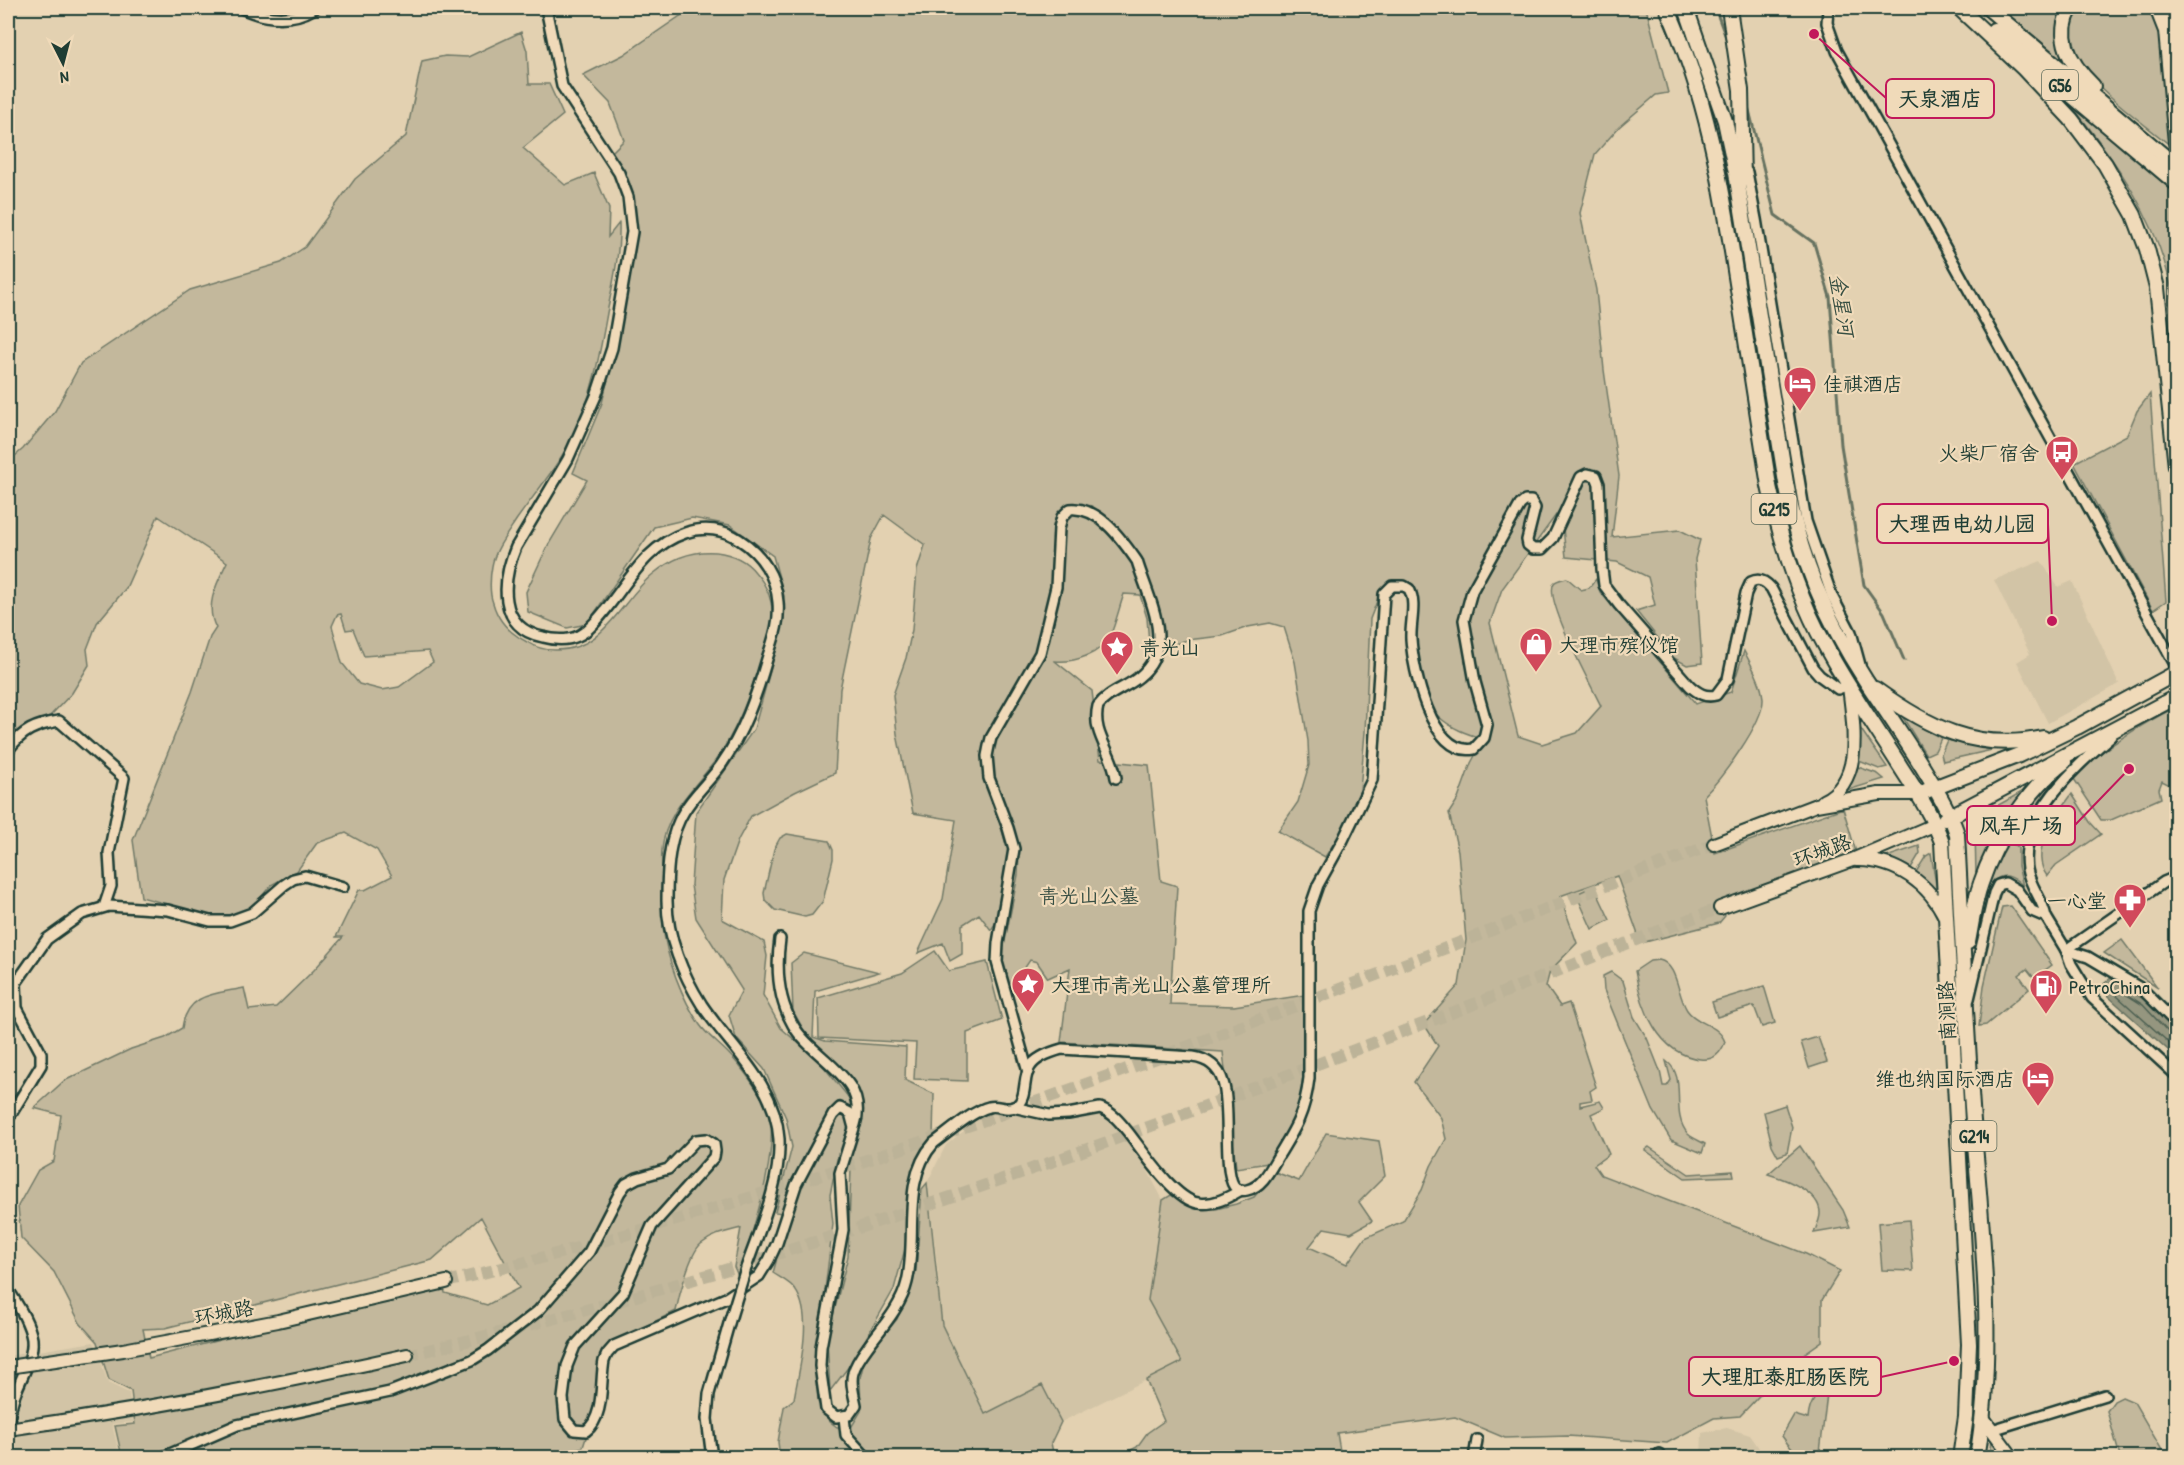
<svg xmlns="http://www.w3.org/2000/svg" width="2184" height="1465" font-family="'Patrick Hand','LXGW WenKai TC',sans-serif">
<rect width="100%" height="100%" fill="#e3d1b1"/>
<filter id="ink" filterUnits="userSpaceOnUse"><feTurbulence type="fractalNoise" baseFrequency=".0167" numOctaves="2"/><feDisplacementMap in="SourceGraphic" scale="12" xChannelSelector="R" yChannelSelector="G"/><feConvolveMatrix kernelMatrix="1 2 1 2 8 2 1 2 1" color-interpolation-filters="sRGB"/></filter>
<g filter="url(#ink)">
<g fill="#d2c4a6">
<path d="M2041,561L2058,587L2072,581L2119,684L2048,723L2017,662L2030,654L1994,580Z"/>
<path d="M988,1112H1021L1040,1119L1067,1122L1099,1115L1107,1118L1116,1124L1135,1147L1163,1200L1148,1300L1183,1362L1061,1422L1042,1385L985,1415L942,1325L938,1271L927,1183L946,1145Z"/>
<path d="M94,1342L108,1383L129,1393L133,1422L112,1424L120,1457H10L8,1444V1356Z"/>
<path d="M1727,1428L1750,1435L1759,1448V1457H1701L1702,1433Z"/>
</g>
<g fill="#c3b89c" stroke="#717a68" stroke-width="1.5" fill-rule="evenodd">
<path d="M692,8H1646L1668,93L1656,95L1619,127L1595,154L1580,213L1596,290L1604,370L1619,476L1612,537L1680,530L1700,540L1695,559L1702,663L1687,665L1674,658L1636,611L1655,605L1648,577L1617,562L1566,557L1561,508L1502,589L1490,623L1518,736L1542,744L1577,733L1601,706C1592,687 1543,598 1554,583C1556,580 1564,579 1567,578L1581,590L1589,588L1596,579L1600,592L1696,704L1731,692L1744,651C1751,665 1762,683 1763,699C1764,722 1721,779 1704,796L1715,853L1843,808L1856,852L1718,902L1725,916L1719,923L1641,943L1617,876L1560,896L1577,943L1550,971L1546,986L1560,1006L1569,1003L1596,1087L1590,1091L1592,1100L1580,1102V1106L1600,1101L1604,1108L1591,1114L1609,1154L1594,1165L1601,1175L1806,1254L1840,1271L1822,1300V1341L1788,1365L1740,1416L1714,1418L1667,1443L1568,1436L1505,1438L1455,1417L1337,1433L1341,1457H1117L1137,1447L1147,1433L1164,1421L1146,1380L1182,1362L1148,1300L1163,1200L1171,1195L1197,1209H1216L1236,1204L1254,1197L1275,1172L1299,1181L1326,1133L1379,1141L1385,1176L1359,1202L1372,1221L1351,1233L1324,1228L1309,1247L1347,1264L1365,1238L1403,1221L1422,1190L1431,1166L1446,1139L1441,1118L1414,1082L1438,1046L1424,1024L1459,985L1466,940L1458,851L1449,813L1458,799L1471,763L1484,739C1467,734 1452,729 1438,716C1413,692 1412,619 1409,586L1381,591L1370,619L1365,732L1360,790L1345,826L1325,857L1278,831L1298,802L1309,765L1308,741L1295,662L1284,627L1270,623L1248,627L1222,636L1187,640L1157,650L1149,643L1147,618L1140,595L1124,594C1119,608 1116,623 1110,636C1101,654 1074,663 1055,661L1092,691L1100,760L1149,765L1161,881L1177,886L1170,1004L1234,1006L1304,995L1305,1058L1299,1112L1268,1163L1236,1168L1223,1052L1061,1042L1070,968L1048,978L1037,962L1030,960L1009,991L1001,961L1018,875L1019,855L995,799L991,760L996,736L987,755L990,788L1011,862L1003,912L991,930L979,914L962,925V954L950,961L943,943L918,953L943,899L956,820L913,813L897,734L893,695L906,658L912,630L917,570L925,545L884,515L871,539L840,689L835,773L795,792L751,816L738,840L724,880L722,919L764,942L767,956L763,995L781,1028L820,1062L849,1098L854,1083L810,1041L793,1011L791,963L804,953L879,972L815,991L813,1037L825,1041L906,1047L905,1080L934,1094L933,1137L911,1170L907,1242L894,1289L853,1361L830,1391L827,1340L848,1256L851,1168L838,1154L830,1195L833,1224L824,1298L815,1352L818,1402L829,1421L837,1427L852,1426L861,1411L860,1378L865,1358L897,1319L916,1271L922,1189L927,1183L942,1325L985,1414L1042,1385L1061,1422L1051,1443L1054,1457H780L778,1442L784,1407L794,1399C799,1368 816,1311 792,1286C787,1281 779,1277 773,1273L789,1214L775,1212L792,1147L786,1118L764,1069L736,1038L729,1015L742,990L696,918L691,885L696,812L754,729L777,646L784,596L773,556L730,525L692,518L654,527L587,624L567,628L528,612L526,592L547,547L587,480L573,473L602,403L610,370L635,241V212L630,184L612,152L624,140L610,103L583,75L623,55ZM1031,657L1044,659L999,729L1014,690Z"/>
<path d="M2000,8H2065L2068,64Z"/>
<path d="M2077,8H2152L2162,32L2172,147C2145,124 2081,80 2071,47C2067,34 2072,20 2077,8Z"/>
<path d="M521,32L527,51L529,84H549L563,115L523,148L565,185L594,173L609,209L608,237L619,223C620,254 613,283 607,313C600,352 593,394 576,430C561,462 537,491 517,519C508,533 495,549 492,566C490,576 489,593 493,603C498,621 511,634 527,642C536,648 544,650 555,650C605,651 620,601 653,574C671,559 693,550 716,552C732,554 745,559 755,572C767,585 773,603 773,621C772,636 765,650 760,664C748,698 737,731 715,761C694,789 665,812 662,850C661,862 662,875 663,888C663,900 662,913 663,926C666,957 682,999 700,1025C707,1035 718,1043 727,1052C740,1065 764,1096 769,1114C780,1152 750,1238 739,1278L734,1267L741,1228C726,1232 713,1234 701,1244C690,1253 679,1296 676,1311L612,1343C591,1360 599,1386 594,1410C591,1422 587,1435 583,1447L545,1458L122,1457L115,1426L135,1424L131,1391L109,1380L97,1342L80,1323L54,1272L21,1238L18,1206L38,1170L54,1161L61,1115L34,1108L64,1081L131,1049L165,1038L182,1028C187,993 215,994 244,988L249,1010L276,1007L314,970L343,937H336L359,890H365L392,876L377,850L346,833L317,843L297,871L271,885L248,913L222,919L141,897L133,840L192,692L210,637L216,628C204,606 217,583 227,562L158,516L126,588L97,623L87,649L89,665L72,693L50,716L34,723L8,748V462L23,449L55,411L81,363L190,290L281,263L305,247L355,179L406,136L422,61L445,56L468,57ZM341,614L346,630L353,629L364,656L428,651L433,662L399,687L382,690L359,684L342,663L332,626L337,615ZM481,1217L519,1288L487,1305L445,1293L443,1283L149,1358L143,1329L165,1328L432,1260Z"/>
<path d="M2067,100L2176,193V282L2174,305C2164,227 2115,159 2067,100Z"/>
<path d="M2150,394L2166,601L2153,610L2074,463L2127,435L2137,411Z"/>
<path d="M2176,707V788L2162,781L2159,789L2161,798L2111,820H2101L2074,779V776C2103,748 2140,725 2176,707Z"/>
<path d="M1902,716L1941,738L1935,751L1926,755Z"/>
<path d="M1860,728L1887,767L1879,769L1859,761Z"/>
<path d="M1947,740L1992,750L1943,761L1941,754Z"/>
<path d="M1858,767L1878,774L1884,779L1845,791Z"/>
<path d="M2069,767C2045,793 2035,807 2020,839L2011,835C2028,808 2042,785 2069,767Z"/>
<path d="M2029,788L2000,830L1977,817Z"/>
<path d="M2072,794L2090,822L2101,834L2056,865L2047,876C2028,850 2057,815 2072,794Z"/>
<path d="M1980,829L1998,835L1976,875L1975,830Z"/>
<path d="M787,834L829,841L833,850V859L823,901L812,915L805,917L775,910L765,900L764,893L774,849L780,838Z"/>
<path d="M2007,841L2018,847V866L2023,886C2013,876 2003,871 1992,883L1988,880Z"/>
<path d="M1919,846L1920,853L1911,868L1886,857Z"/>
<path d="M1931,853L1937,891L1916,872L1926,856Z"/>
<path d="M1594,886L1610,920L1592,929L1576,894Z"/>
<path d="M2011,906L2052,965L2034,978L2027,969L2019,975L2029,989L1986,1025L1979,1026L1984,986L2002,907Z"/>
<path d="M2122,940L2158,988L2104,953Z"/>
<path d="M935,951L949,971L987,962L1002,1020L967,1033V1081L914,1079L916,1043L819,1038L818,998L902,973Z"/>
<path d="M1659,960C1678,964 1677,995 1687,1010C1697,1025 1719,1024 1725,1042C1721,1053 1713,1061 1700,1059C1658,1054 1641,1008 1635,971L1650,961Z"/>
<path d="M1611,972L1623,981L1634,1017L1647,1038L1660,1071L1663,1086H1667L1671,1080L1666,1061C1689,1077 1669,1113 1688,1134C1692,1138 1700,1141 1705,1144L1702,1153L1671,1140L1653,1110L1604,990L1603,976Z"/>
<path d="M1764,986L1775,1023L1762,1027L1754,1006L1717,1017L1712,1002Z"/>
<path d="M1818,1037L1827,1062L1809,1068L1801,1042Z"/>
<path d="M1785,1105L1792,1127L1787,1153L1778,1156L1772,1145L1764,1112Z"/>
<path d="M1800,1146L1843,1210L1850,1227L1814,1233C1816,1227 1820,1220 1820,1214C1821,1192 1785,1179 1768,1174Z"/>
<path d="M1649,1147L1689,1174L1733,1171L1734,1176L1685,1178L1645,1150Z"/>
<path d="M1909,1220L1913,1271L1882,1270L1878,1223Z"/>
<path d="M1832,1384L1836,1392L1827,1394L1820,1452L1836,1457C1805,1458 1801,1464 1782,1436L1794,1415L1808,1419C1809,1404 1817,1390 1832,1384Z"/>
<path d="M2122,1397L2134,1402L2166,1457H2120L2107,1411L2114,1401Z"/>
<path d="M1992,1439L2006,1457L1990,1458Z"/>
</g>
<path fill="#95967f" stroke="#667261" stroke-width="1.5" d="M2111,978L2147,1001L2176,1032V1057L2099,988Z"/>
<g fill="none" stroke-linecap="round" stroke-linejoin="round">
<path stroke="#4e6152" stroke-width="1.5" d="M2176,1036L2170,1034L2143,1005L2121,991L2117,992V996L2176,1049"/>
<g stroke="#667261" stroke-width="3">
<path d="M1715,8L1728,43"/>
<path d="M1748,106L1775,215L1814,243L1830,297L1841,445L1864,585L1884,613L1904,660"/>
</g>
<g stroke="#bcb398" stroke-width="12" stroke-dasharray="12 6" stroke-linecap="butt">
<path d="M446,1282C880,1177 1298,1004 1714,844"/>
<path d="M407,1355C765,1273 1112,1143 1454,1012C1543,977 1631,941 1720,908"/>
</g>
<g stroke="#1f3d34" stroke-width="14">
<g id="minor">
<path d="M241,8C265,19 291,22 315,8"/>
<path d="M546,8L562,86L619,173L628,197L632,232L612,348L596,396L568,459L516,547C502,580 497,628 543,637C554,640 567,641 578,636C589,631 599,618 607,608C630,579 648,545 685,533C704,526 724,529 740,540C762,554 776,577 778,602C780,623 773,640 767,659C756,697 744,732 721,765C708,783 688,800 679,821C668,844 667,875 667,901C667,937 683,975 702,1005C730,1047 776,1084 779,1139C781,1182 760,1228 746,1268"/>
<path d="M1828,8L1827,23L1837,51L2176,666"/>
<path d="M1747,172L1756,219L1806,521L1832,596L1851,632L1860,665"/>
<path d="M2111,736C2075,767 2019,817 2027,869C2030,887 2043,899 2046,917L2066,950L2071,964L2092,998L2176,1075"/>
<path d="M8,750C23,730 35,725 59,721L124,778L109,853L111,886L104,907"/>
<path d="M780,939C776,968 778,999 793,1025C812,1059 870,1078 855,1125"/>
<path d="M2066,950L2088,957L2142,989L2176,1023"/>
<path d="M2066,950L2164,882L2176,877"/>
<path d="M1969,999L1994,893L1998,885L2005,883L2017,890L2032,911L2046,917"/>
<path d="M1028,1072L997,962L998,943L1014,849L1008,828L989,778L987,756L989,746L991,738L1040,653L1056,587L1059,528L1062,517L1070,509C1099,506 1122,540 1137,561C1148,598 1177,647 1139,677C1126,688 1108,692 1098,706C1091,734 1113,752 1116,778"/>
<path d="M1013,1107L1049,1115L1068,1114L1100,1108C1112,1112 1120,1122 1128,1132C1143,1151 1174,1199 1198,1203C1213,1206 1229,1197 1241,1190"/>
<path d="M8,1119L41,1065V1053L17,1008L16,983L47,939L82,914L109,906L168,910L210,921H230L252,913L284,885L293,879L305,876L343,887"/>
<path d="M8,1289C17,1304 29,1321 32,1339C34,1358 20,1379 14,1397C11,1407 9,1418 8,1429"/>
<path d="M844,1417L846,1435L867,1458"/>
<path d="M1992,1430L2105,1395"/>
<path d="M161,1458L237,1425L390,1392L472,1360L488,1350L538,1311L589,1252L620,1192L626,1184L637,1178L668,1169L696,1140L706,1139L714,1144L715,1151L714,1157L652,1226L623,1293L575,1346L567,1366L563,1398L565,1419L574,1430L586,1431C605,1417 600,1381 604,1361L607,1354L614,1346L726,1298L759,1276L769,1260L777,1243L796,1185L833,1115L840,1108L850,1113L854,1128L840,1173L843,1230L821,1347L820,1366L826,1409L836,1417L849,1415L856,1405C854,1395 850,1383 853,1373C856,1361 865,1351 872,1341C885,1324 902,1304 907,1282C918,1238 900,1180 934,1143C948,1133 972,1111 989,1107C998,1104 1007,1112 1016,1106C1028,1098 1022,1078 1030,1067C1036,1057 1051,1052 1062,1049L1193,1057C1208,1059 1219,1068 1223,1082C1231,1105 1223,1171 1234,1186C1237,1190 1242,1191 1247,1190C1262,1187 1270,1170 1277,1158C1295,1129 1305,1113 1309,1078V911L1318,885L1343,840L1372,780L1384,594L1392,586H1404L1409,589C1417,603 1410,623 1411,639C1413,669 1431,757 1474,749L1484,738L1487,725L1475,682L1464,620L1472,591L1520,505L1525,501H1531L1535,508L1527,540L1528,545L1533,549H1542L1553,538L1581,477L1587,474L1596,476L1599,484L1602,569L1604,585L1619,605L1690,686C1698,693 1705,698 1716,695L1728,679L1746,593L1751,582C1759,578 1765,581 1771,588L1813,668L1820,676L1838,689L1849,685"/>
<path d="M712,1458L707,1419L709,1394L730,1320"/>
<path d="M1474,1458L1477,1440"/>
<path d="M1658,1458L1659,1454"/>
</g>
</g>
<g stroke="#1f3d34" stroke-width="16">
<g id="major">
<path d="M1823,801C1865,781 1853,724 1849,686"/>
<path d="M1714,844L1816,805L1879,794H1919"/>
<path d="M1856,860C1896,859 1930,884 1946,919"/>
<path d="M1720,908L1852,860L1936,824"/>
<path d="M123,1350L278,1321L446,1282"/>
<path d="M1984,1419L2013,1458"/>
<path d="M8,1429C142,1410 274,1385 407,1355"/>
</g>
</g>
<g stroke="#1f3d34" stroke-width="18">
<g id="highway">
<path d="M1667,8C1706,93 1722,185 1736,277C1747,347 1758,416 1769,486C1781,542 1797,595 1825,645C1847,687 1875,726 1900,766C1916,791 1932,814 1942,842L1969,1344L1966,1417L1960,1458"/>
<path d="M1686,8L1725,121L1736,173L1786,483C1800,558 1824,616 1866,681C1888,714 1911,747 1931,781C1941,799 1951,814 1957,834C1962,930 1966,1026 1973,1121C1982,1232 1996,1347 1977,1458"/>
<path d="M1729,8L1741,90L1743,179"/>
<path d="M1959,8L2024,69L2071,119L2105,164L2134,215L2147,249L2157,288L2176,467"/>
<path d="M1988,8L2176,166"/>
<path d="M2071,8C2054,37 2071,65 2093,86"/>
<path d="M2157,8L2166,31L2176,143"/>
<path d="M1994,30L2176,183"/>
<path d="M2170,372L2176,348"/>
<path d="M1875,689C1928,727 1975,752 2043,738"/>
<path d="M1926,791L2019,755L2077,727L2176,673"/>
<path d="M1945,819L2176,697"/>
<path d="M1968,942C1972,922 1974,902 1981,883C1995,841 2028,789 2064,762"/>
</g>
</g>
<use href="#minor" stroke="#f0dab9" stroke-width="9"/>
<use href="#major" stroke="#f0dab9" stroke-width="12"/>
<use href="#highway" stroke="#f0dab9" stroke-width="14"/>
<g stroke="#1f3d34" stroke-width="14" stroke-linecap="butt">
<path id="minor-bridge" d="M730,1320L746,1268"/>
</g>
<g stroke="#1f3d34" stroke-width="16" stroke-linecap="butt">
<path id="major-bridge" d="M8,1367L123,1350"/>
</g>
<use href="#minor-bridge" stroke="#f0dab9" stroke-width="9"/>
<use href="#major-bridge" stroke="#f0dab9" stroke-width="12"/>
</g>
</g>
<defs>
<g id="hotel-pin" transform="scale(1.725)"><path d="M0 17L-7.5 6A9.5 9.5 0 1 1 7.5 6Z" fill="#d1495b" stroke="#f0dab9"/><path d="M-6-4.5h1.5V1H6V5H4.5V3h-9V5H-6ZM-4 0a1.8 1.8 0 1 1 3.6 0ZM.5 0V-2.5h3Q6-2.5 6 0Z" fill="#fff"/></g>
<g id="bus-pin" transform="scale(1.725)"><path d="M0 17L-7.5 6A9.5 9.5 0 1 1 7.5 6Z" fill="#d1495b" stroke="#f0dab9"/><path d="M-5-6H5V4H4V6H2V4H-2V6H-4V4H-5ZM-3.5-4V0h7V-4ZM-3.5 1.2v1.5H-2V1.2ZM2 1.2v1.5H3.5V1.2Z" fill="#fff"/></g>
<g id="shop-pin" transform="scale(1.725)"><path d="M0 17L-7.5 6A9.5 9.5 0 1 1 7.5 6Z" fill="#d1495b" stroke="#f0dab9"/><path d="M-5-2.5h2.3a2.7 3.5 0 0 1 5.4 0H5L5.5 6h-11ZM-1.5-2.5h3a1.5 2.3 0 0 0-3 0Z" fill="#fff"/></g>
<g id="sight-pin" transform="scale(1.725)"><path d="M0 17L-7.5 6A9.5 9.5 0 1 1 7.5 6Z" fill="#d1495b" stroke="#f0dab9"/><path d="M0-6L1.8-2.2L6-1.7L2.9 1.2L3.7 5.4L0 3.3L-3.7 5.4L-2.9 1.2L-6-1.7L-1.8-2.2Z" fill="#fff"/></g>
<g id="pharmacy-pin" transform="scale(1.725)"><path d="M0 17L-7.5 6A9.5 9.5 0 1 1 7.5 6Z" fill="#d1495b" stroke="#f0dab9"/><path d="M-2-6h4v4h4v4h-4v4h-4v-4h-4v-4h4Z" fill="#fff"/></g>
<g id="fuel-pin" transform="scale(1.725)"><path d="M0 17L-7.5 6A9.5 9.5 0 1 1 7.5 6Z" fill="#d1495b" stroke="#f0dab9"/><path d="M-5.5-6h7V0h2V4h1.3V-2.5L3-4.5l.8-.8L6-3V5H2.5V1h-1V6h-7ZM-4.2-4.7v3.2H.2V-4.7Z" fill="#fff"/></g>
</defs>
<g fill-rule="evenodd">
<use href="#hotel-pin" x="1800" y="383"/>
<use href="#bus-pin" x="2062" y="452"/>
<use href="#shop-pin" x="1536" y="644"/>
<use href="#sight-pin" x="1117" y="647"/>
<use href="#pharmacy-pin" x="2130" y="900"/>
<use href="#sight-pin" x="1028" y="984"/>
<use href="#fuel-pin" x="2046" y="986"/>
<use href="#hotel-pin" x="2038" y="1078"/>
</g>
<g text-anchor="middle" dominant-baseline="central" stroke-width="4.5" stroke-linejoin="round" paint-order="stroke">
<g fill="#f0dab9" stroke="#5e6c5c" stroke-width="1.5">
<rect x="2042" y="70" width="36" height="30" rx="4.5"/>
<rect x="1751.5" y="494" width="45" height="30" rx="4.5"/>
<rect x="1951.5" y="1121" width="45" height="30" rx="4.5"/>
</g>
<g font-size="18" font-weight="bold" fill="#1f3d34">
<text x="2060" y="85">G56</text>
<text x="1774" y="509">G215</text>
<text x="1974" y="1136">G214</text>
</g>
<g font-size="20" fill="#1f3d34" stroke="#f0dab9" text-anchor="start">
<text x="1823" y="383">佳祺酒店</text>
<text x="2039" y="452" text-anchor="end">火柴厂宿舍</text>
<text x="1559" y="644">大理市殡仪馆</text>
<text x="1140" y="647">青光山</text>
<text x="2107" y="900" text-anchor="end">一心堂</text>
<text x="1051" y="984">大理市青光山公墓管理所</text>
<text x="2069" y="986">PetroChina</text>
<text x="2015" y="1078" text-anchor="end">维也纳国际酒店</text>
</g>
<g font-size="20" fill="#1f3d34" stroke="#f0dab9">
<text transform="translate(1822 850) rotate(-20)">环城路</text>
<text transform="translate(1946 1011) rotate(-93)">南涧路</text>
<text transform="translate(224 1312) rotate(-11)">环城路</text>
</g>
<g font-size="20" fill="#384f44" stroke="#f0dab9">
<text x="1089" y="895">青光山公墓</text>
</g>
<g font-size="21" font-style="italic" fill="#374f43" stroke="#f0dab9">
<text transform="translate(1842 305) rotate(81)">金星河</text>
</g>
</g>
<path fill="none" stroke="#c2185b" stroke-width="2" d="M1814 34L1886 98M2052 621L2048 524M2129 769L2075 825M1954 1361L1881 1377"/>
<g fill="#c2185b" stroke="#f0dab9" stroke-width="2">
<circle cx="1814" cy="34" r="6"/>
<circle cx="2052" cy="621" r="6"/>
<circle cx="2129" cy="769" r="6"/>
<circle cx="1954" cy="1361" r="6"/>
</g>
<g fill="#f0dab9" stroke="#c2185b" stroke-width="2">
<rect x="1886" y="79" width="108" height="39" rx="6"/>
<rect x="1877" y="504" width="171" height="39" rx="6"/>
<rect x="1967" y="806" width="108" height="39" rx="6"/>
<rect x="1689" y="1357" width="192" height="39" rx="6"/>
</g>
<g font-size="21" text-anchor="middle" font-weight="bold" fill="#1f3d34">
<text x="1940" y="106">天泉酒店</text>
<text x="1962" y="531">大理西电幼儿园</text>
<text x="2021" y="833">风车广场</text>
<text x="1785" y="1384">大理肛泰肛肠医院</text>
</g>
<rect width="2184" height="1465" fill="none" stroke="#f0dab9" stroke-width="30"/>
<rect x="15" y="15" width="2154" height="1435" fill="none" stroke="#1f3d34" stroke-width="2" filter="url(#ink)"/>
<g transform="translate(63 63) rotate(174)" stroke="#f0dab9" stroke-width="4.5" paint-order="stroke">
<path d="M0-4.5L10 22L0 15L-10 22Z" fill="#1f3d34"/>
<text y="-9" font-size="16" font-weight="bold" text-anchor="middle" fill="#1f3d34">N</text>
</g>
</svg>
